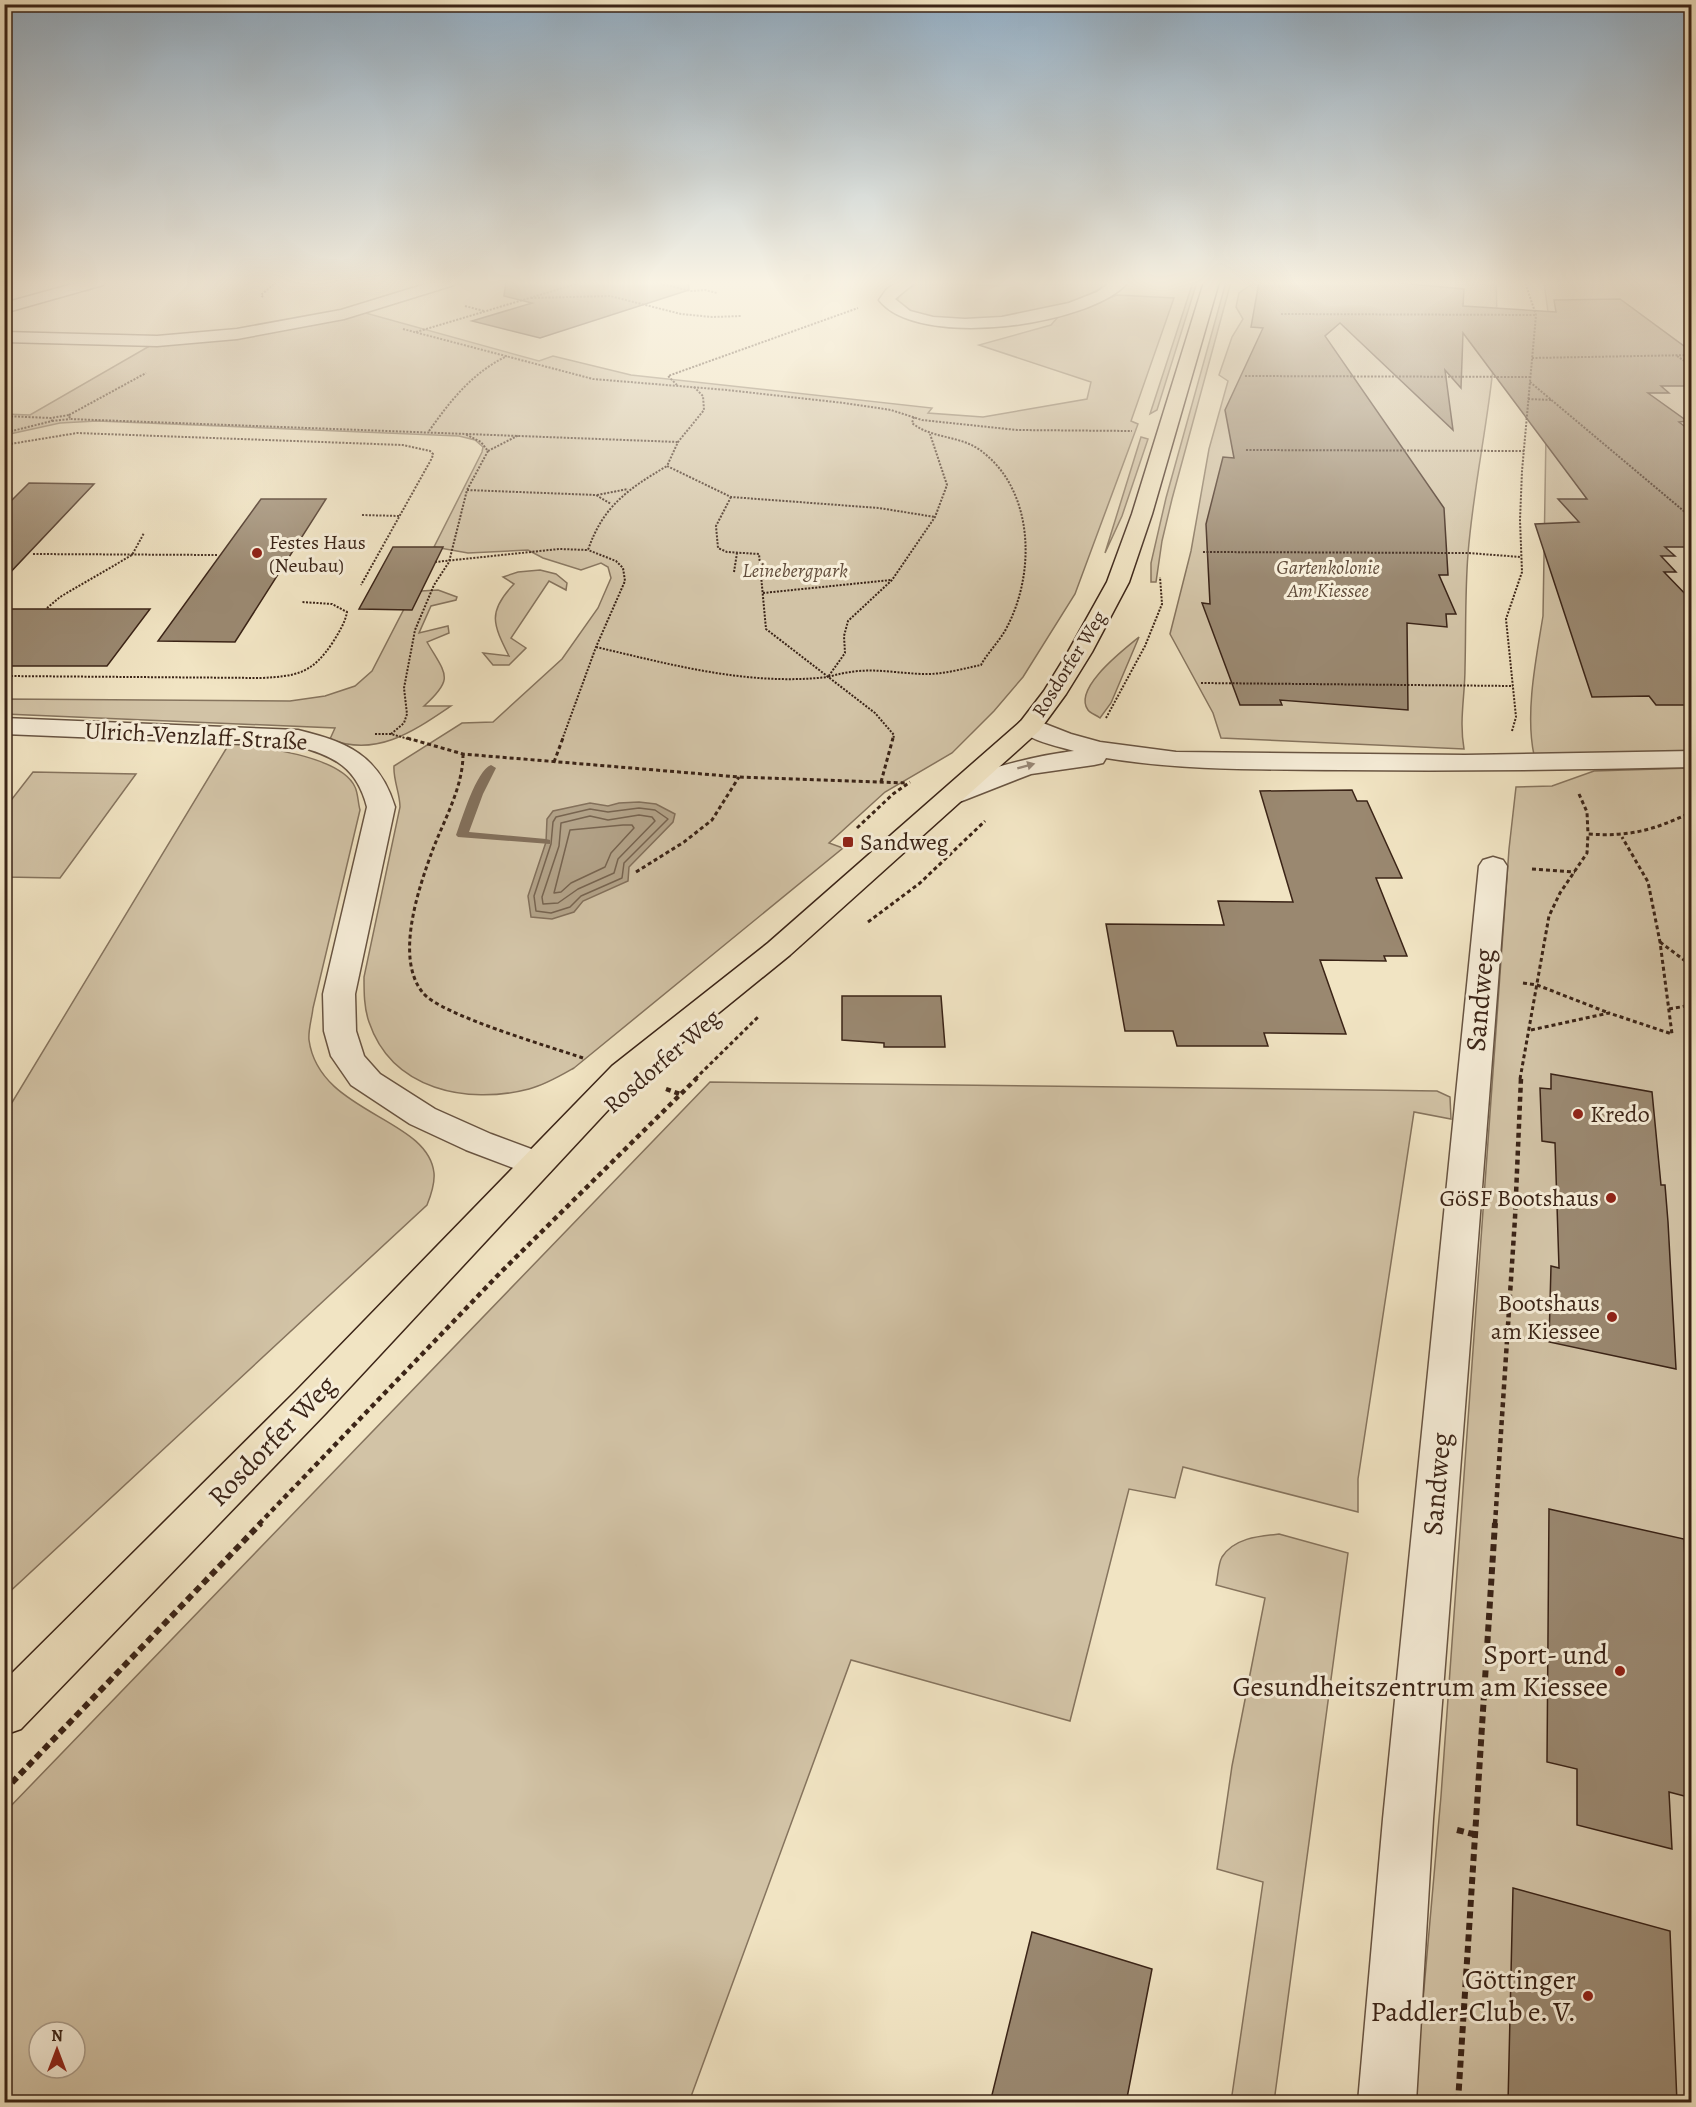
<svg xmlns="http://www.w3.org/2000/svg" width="1696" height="2107" font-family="Alegreya,serif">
<rect width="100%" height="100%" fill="#f1e4c3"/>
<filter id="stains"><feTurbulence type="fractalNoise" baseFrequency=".00333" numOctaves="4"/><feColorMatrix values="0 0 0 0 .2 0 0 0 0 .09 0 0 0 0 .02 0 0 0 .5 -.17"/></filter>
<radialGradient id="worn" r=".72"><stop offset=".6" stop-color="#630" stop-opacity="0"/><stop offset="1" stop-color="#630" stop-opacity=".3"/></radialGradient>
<g fill="#d2c3a6" stroke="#86745e" stroke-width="1.5" fill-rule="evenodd">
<path d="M920,282L997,286L1048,282H1109C1071,314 934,339 897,301L900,294Z"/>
<path d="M1193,282H1197L1157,410L1150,414Z"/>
<path d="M1226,282H1231L1172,499L1162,541L1156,582H1151V563L1166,498Z"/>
<path d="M1255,282H1496C1501,374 1475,463 1468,554C1465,591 1466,630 1465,668C1465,696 1459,720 1464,749L1221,738L1213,713L1170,634L1191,551L1209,449L1228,381L1219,375L1232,337L1243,319L1236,307L1239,293Z"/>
<path d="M1544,282H1691V751L1534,755C1525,713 1536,659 1543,616L1548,312Z"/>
<path d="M1117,295L1174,298L1131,421L1138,424L1075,594L1023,677L994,711L952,753L885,792L829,843L843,848L574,1068C560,1076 545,1085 529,1089C467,1105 392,1090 369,1022C364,1008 364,992 364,977L400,807C400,793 393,780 394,766L462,723L493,722L562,659L598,608L611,578L608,567L601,563L581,570L543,558L528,550L468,553L434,547L482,452L483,447L475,440L459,436L97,421L60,423L5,435V414L30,415L153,344L362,312L539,361L553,356L631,375L932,408L928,413L983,417L1087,399L1091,382L979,345L1051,325L1058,317Z"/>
<path d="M1141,437L1148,439L1122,516L1105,553Z"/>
<path d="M540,570L556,574L567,583L566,590L549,581L511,638L526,648L509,665H493L483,653L509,656C493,624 487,612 514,584L503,577L518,572Z"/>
<path d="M438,590L457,597L456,600L431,606L419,633L448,626L449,633L427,642C446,675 455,678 424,706H451C414,731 376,758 330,739L335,728L5,714V699L290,701L325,696L355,686L372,671L404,609L421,591Z"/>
<path d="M1139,637L1111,703L1100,718C1096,715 1090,713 1088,710C1072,688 1126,648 1139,637Z"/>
<path d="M229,744C259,746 341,756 355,787C358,793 358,803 360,810L313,1008C312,1018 308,1030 309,1040C319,1114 428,1117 434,1173C435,1184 431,1195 427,1205L5,1596V1114Z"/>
<path d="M1691,768V2102H1414L1441,1796L1509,849L1516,787L1552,786L1594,771Z"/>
<path d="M33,772L136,774L60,878L5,877V808Z"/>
<path d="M710,1082L1369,1090L1437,1091L1450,1097L1451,1119L1414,1112L1358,1479V1512L1183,1467L1175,1498L1129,1489L1070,1721L851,1660L689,2102H5V1812ZM39,2032H75V2068H39Z"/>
<path d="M1279,1534L1348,1553L1274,2102H1231L1263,1882L1217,1869L1232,1766L1265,1598L1216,1585C1218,1577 1218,1564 1222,1557C1234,1538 1259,1536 1279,1534Z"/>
</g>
<path fill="#b3a389" stroke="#83705b" stroke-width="1.5" d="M639,802L656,804L675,814L673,822L629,867L628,881L583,901L574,912L552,919L531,917L528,896L546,842L547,819L553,811L590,803L608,806L619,803Z"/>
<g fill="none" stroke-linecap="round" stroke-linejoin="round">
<g stroke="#776450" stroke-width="1.5">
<path d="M639,808L655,810L668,819L624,863L622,878L581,896L570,907L551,913L536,911L534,896L551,844L553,822L556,817L590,809L608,812Z"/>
<path d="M639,815L652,817L655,821L618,859L614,873L578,889L558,903L543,904L542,897L559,846L561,823L590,816L608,820Z"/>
<path d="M623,825H632L634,828L611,853L605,867L571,883L561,892L554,893L570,830Z"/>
</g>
<path fill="#83705b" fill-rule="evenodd" d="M491,765L496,768L483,794L469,832L546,839L550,840V844L458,837L456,835C462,819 476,771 491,765Z"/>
</g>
<g fill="#9a8870" stroke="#3b2417" stroke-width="1.5">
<path d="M506,282H688L689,290L540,338L472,321L532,303L504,296Z"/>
<path d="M1259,282H1388L1464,289L1463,306L1556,312L1554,300L1620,299L1692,352V386H1661L1669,393H1648L1687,421L1679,422L1692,432V547H1665L1675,556H1661L1676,572H1664L1692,601V705H1656L1649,696L1592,697L1535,524L1579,522L1558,499H1587L1463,333L1461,388L1445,370L1453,430L1340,323L1325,336L1444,508L1448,575H1439L1456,614H1446L1447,627L1407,623L1408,710L1280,700L1282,705H1240L1202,603L1210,604L1206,524L1223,457L1234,458L1225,410L1263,328L1251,327Z"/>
<path d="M29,483L94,484L4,579V508Z"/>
<path d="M261,499H326L235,642L158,641Z"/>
<path d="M393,547H443L412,610L359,609Z"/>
<path d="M4,609H150L107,666H4Z"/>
<path d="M1352,790L1357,801H1367L1402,878H1376L1407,956H1384L1386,961L1320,960L1346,1034L1264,1033L1268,1046H1177L1173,1031H1125L1106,924L1224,925L1218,901L1293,902L1260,791Z"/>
<path d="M842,996H941L945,1047H884V1043L842,1040Z"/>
<path d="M1551,1074L1652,1092L1661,1185H1665L1668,1222L1676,1369L1549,1342L1551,1266L1559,1268L1555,1143L1542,1141L1540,1088L1551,1089Z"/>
<path d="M1549,1509L1684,1539L1686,1579L1692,1580V1798L1669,1792L1672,1849L1577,1825V1769L1547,1762Z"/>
<path d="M1513,1888L1670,1931L1677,2103H1508Z"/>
<path d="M1032,1932L1152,1969L1126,2103H990Z"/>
</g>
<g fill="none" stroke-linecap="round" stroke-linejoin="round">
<g stroke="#685442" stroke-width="3">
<g id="minor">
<path d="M4,282H12L4,286Z"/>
<path d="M80,282H105L103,285L4,313V303Z"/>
<path d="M432,282H456L454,285L344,319L237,339L157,346L4,342V332L157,336L237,329L341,310Z"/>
<path d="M897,282H915L895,299L910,311L933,317L965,319L1002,317L1069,303L1097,292L1111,282H1128C1092,326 917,350 879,300L886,290Z"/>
<path d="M4,718L298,730C347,742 379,755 395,807L355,994L356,1031L364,1056L380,1074L435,1109L491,1134L550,1156L555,1164L550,1172L537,1176L524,1172L466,1150L410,1124L351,1085L331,1056L324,1031L323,994L367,807C357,768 335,756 297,746L4,734Z"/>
<path d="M1030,718L1071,734L1100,742L1176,752L1465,755L1692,751V767C1575,770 1458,771 1342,770C1263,769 1184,771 1106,758L1103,763L1094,765L1031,774L962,801L952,803L942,801L939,795C954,773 1046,754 1074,751C1057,746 1028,741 1017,726L1021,721Z"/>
<path d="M1493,857L1503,860L1507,866L1433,1819L1416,2102H1358L1383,1819L1479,866L1483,860Z"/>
</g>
</g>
<g stroke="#3b2417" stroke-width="3">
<path id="major" d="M1204,282H1219L1152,514L1129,582L1092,652L1066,694L1039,731L790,955L636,1080L326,1413L21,1729L4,1735V1681L296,1391L612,1066L768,943L1021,721L1044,691L1068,652L1107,582L1132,514Z"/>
</g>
<g stroke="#3b2417" stroke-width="2" stroke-dasharray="2 1.5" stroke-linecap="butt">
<path d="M653,282L691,291L705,290L717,293"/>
<path d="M263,297L261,295L276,282"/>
<path d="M531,298L610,296L681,314L712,317L742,316"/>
<path d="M465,306L484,311"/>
<path d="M1281,314L1536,315"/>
<path d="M403,329L593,379L727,390L844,403L891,410L922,420L1017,430L1132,431"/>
<path d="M416,332L583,282"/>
<path d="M1677,356L1692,366"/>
<path d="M1532,358L1692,355"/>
<path d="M1245,376L1530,377"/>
<path d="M1530,382L1692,518"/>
<path d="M677,385L668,376L858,308"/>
<path d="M694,387L703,396L704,410L678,442L667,466L731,497L879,508L935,517"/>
<path d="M1528,399L1552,400"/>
<path d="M69,415L146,373"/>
<path d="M4,416L51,418L69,415L70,419L678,442"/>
<path d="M914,417L912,423C932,439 959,435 980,450C1034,489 1036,572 1007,627C1000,641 988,652 981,665C962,669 941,675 921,674C884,672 865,666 828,677L845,653L844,636L848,621L892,580L935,517L947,485L930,434"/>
<path d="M52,421L70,419"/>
<path d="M429,431C451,400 472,373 507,356"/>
<path d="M4,433L52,421L51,418"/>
<path d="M4,445L77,433L403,445L430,451L433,454L432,458L361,585"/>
<path d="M1246,450L1524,451"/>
<path d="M488,451L519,435"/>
<path d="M467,490L596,495L611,504"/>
<path d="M597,495L628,489"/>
<path d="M731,497L716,526L718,548L727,552L759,554L766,629L875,713L894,735L893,740"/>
<path d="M362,515L399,516"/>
<path d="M1203,552L1468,553L1521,557"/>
<path d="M33,554L217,555"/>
<path d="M435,562L559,549L588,550C603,506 628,489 667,466"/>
<path d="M734,572L737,553"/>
<path d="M763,593L891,580"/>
<path d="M47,608L60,597L132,555L144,533"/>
<path d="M596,647C673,665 748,686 828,677"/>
<path d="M4,676L261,678C297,676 312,674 333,642C339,632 345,623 347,612L332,604L302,602"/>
<path d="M1201,683L1513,686"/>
<path d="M1106,718L1145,646L1162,604L1160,577"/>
<path d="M1512,731L1516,717L1506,619L1522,572L1520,520L1522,471L1536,315L1525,282"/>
<path d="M375,734H391L412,740"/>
<path d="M391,734L404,723L407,714L404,688L415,630L434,585L449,562L467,490L488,451L481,442L465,434"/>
<path d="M562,740L596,647L625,581L623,568L616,561L588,550"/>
</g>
<g stroke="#3b2417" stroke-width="3" stroke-dasharray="4 3" stroke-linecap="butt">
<path d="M407,738L463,754L739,777L907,783"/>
<path d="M463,754C463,787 445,818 433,849C419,887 394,958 423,993C441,1015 551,1047 583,1058"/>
<path d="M554,762L563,738"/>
<path d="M881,782L893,738"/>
<path d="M1579,794L1587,812L1588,834"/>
<path d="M857,828L893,794L910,782"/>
<path d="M1532,869L1575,872"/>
<path d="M636,872L684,842L712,820L739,777"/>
<path d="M868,922L920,883L985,821"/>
<path d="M1660,942L1692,966"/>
<path d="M1523,983L1537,985L1609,1013"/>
<path d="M1669,1009L1692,1005"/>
<path d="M1531,1030L1609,1013L1672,1034L1660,942L1648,882L1622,837"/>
<path d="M695,1079L758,1017"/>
<path d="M1520,1079L1549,916L1560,893L1587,853L1588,834C1630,837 1654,830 1692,812"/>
</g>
<g stroke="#3b2417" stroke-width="4.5" stroke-dasharray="5 4" stroke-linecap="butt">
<path d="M666,1089L680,1094"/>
<path d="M259,1524L500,1273L697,1078"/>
<path d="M1495,1524L1515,1218L1521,1078"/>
</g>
<g stroke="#3b2417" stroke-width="6" stroke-dasharray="7 4.5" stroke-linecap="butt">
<path d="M4,1791L261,1523"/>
<path d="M1457,1830L1473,1834"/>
<path d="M1458,2102L1495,1523"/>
</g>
<use href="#minor" fill="#f6edd8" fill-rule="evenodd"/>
<use href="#major" fill="#f1e4c3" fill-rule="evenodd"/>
</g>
<defs><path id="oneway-solid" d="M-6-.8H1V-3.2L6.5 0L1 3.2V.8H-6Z" transform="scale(1.5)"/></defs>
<use fill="#988878" href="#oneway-solid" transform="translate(1026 766) rotate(-15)"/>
<linearGradient id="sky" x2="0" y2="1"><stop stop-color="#93adc2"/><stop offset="0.49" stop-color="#f9f3e4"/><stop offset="1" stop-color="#f9f3e4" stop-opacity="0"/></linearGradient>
<rect width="1696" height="577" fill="url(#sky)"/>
<g fill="#8f2418" stroke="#f6edd8" stroke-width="2">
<circle cx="257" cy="553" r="6"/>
<rect x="842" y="836" width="12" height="12" rx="3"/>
<circle cx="1578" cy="1114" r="6"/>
<circle cx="1611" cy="1198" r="6"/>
<circle cx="1612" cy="1317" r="6"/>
<circle cx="1620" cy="1671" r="6"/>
<circle cx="1588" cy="1996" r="6"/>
</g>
<g text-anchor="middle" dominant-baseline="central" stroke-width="6" stroke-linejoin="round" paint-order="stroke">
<g font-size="20" fill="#3b2417" stroke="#f6edd8" text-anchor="start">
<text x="269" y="542">Festes Haus<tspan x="269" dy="23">(Neubau)</tspan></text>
</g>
<g font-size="20" font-style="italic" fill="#614c3b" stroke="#f6edd8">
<text x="1328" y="567">Gartenkolonie<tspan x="1328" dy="23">Am Kiessee</tspan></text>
<text x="795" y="570">Leinebergpark</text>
</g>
<g font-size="20" fill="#3b2417" stroke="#f6edd8">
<text transform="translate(1069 664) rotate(-58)">Rosdorfer Weg</text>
</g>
<g font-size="24" fill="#3b2417" stroke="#f6edd8">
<text transform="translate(196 736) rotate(3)">Ulrich-Venzlaff-Straße</text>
<text transform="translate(662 1061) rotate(-41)">Rosdorfer Weg</text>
</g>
<g font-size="24" fill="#3b2417" stroke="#f6edd8" text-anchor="start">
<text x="860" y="842">Sandweg</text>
<text x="1590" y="1114">Kredo</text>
<text x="1599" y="1198" text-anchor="end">GöSF Bootshaus</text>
<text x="1600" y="1303" text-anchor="end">Bootshaus<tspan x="1600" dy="28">am Kiessee</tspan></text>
</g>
<g font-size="28" fill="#3b2417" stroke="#f6edd8">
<text transform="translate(1480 1000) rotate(-85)">Sandweg</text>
<text transform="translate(272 1441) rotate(-46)">Rosdorfer Weg</text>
<text transform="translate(1437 1484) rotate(-85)">Sandweg</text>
</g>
<g font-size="28" fill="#3b2417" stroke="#f6edd8" text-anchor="end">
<text x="1608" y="1655">Sport- und<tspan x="1608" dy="32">Gesundheitszentrum am Kiessee</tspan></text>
<text x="1576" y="1980">Göttinger<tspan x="1576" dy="32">Paddler-Club e. V.</tspan></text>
</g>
</g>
<rect width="1696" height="2107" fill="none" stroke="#f1e4c3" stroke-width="24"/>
<rect x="6" y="6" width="1684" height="2095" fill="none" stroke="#3b2417" stroke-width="3"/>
<rect x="12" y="12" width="1672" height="2083" fill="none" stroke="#3b2417" stroke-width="1.5"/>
<g transform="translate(57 2050)"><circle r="28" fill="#f6edd8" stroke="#ab9d8b" stroke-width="1.5"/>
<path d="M0-4.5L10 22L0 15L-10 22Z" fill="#8f2418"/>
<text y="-9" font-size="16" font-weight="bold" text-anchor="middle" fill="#3b2417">N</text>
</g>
<rect width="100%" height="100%" filter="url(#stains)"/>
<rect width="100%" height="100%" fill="url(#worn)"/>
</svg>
